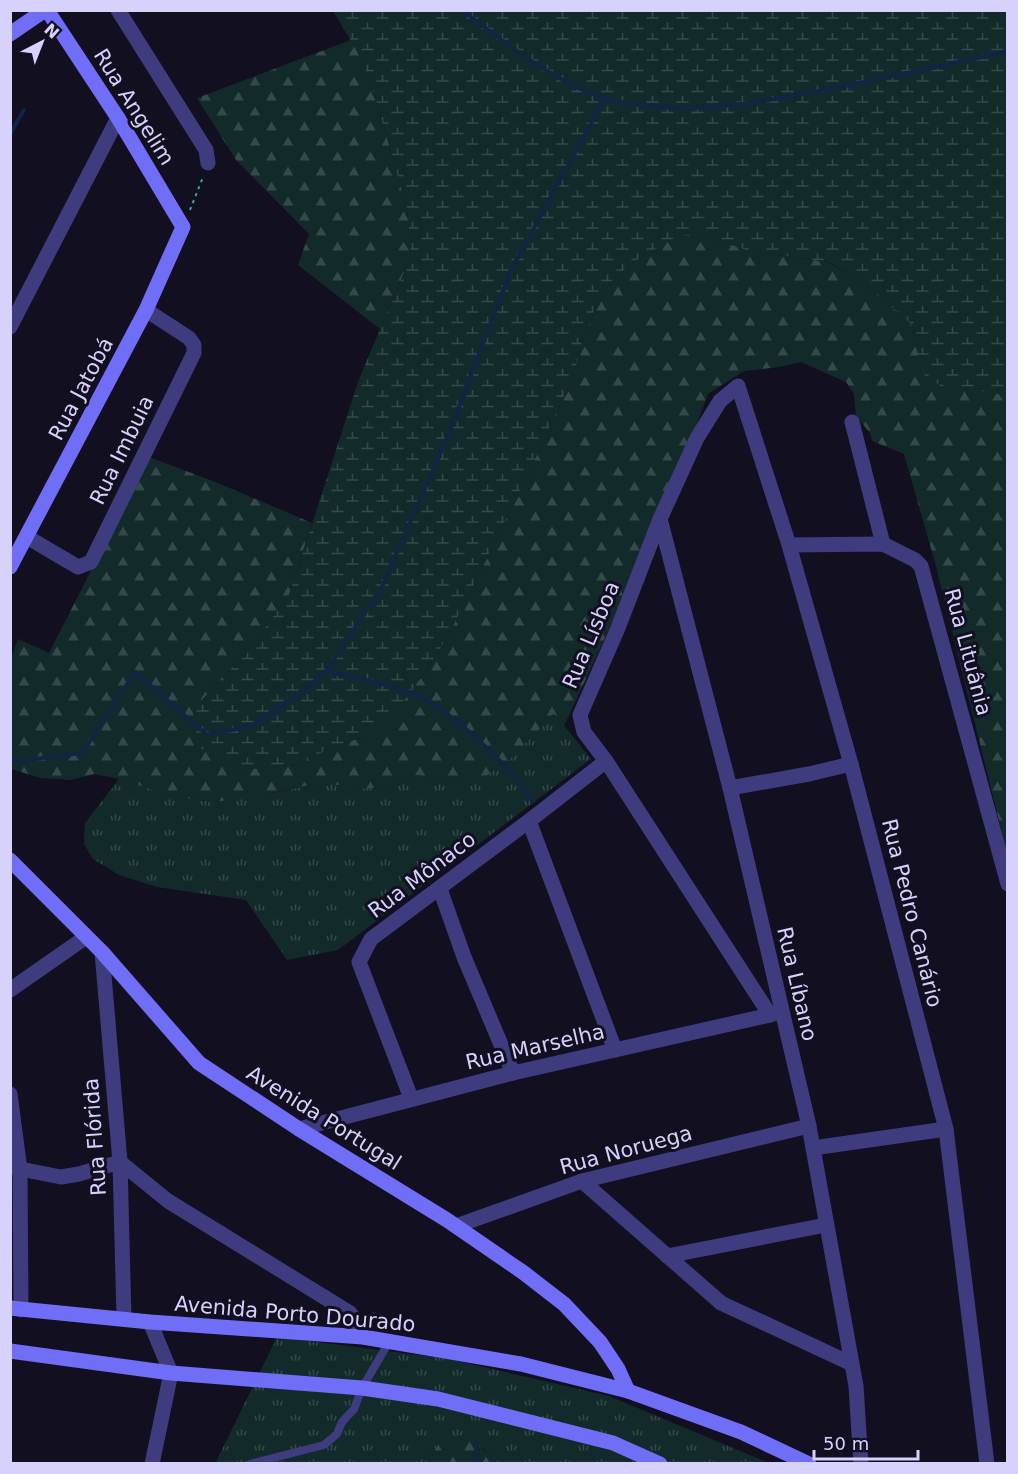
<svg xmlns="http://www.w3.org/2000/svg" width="1018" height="1474" font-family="'DejaVu Sans',sans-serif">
<defs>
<pattern id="grass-tufts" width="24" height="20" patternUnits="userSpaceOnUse" patternTransform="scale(1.5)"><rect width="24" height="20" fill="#122b2a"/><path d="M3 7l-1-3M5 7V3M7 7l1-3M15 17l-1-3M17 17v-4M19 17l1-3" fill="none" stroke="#34494a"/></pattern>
<pattern id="forest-firs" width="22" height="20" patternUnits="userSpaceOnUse" patternTransform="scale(1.5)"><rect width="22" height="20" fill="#122b2a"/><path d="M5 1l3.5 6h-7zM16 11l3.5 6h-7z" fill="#34494a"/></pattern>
<pattern id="wetland-marsh" width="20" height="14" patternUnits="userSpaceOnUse" patternTransform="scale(1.5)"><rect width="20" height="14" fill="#122b2a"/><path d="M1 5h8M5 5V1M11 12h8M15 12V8" fill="none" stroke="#34494a"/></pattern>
</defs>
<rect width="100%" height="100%" fill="#120f21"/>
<g fill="url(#grass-tufts)">
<path d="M555,714L591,759L338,950L287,960L246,900L157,887L119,875L93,859L84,844L85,823L119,779L176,797L214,802L278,792L315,784H340L367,789L391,785L414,775L464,781Z"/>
<path d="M277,1337L449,1359L609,1396L769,1463H497L483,1448L438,1445L427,1463L215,1464Z"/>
</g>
<g fill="url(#forest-firs)">
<path d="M351,40L362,59L386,134L407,209L411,256L380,329L298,265L309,234L236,160L197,98Z"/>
<path d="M697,232L749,251L828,262L869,286L912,325L919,358L992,392L1007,397V853L936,566L904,454L872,441L870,433L856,416L854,394L846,382L801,362L779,367L744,371L708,394L669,500L564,726L554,714L510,759L486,776L464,781L414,775L391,785L367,789L340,785L315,784L247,798L214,802L176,797L119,779L94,774L70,780L41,778L11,769L10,659L18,639L49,653L149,457L218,483L312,523L289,595L246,653L201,701L203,750L239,770L299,764L335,746L363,737L421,678L443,644L466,601L530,470L574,374L582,342L596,305L613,279L637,260L672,238Z"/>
<path d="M446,1436C471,1438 481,1445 497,1463H427L438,1445Z"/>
</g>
<path fill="url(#wetland-marsh)" d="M333,11H1007V397L992,392L944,388L925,376L919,358L912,325L869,286L829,262L749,251L697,232L672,239L637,260L613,279L596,305L582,342L574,374L530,470L466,601L443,644L421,678L397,710L381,727L363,737L335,746L299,764L239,770L203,750L195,742L192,733L193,714L201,701L246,653L289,595L359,379L411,256L407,209L386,134L362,59Z"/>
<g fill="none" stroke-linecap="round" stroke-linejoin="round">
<g stroke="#102544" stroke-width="4">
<path d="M462,10C502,41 558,85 605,98C681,119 763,102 839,87C895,76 951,64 1008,51"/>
<path d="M10,134L24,110"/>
<path d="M326,671C352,678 382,682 407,691C447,706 510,765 532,801"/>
<path d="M10,762L82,753L135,672L207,735L251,726L300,694L326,671L381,589L447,438L511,270L605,98"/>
<path d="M475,1464L477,1443"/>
</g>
<path stroke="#35ada4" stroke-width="2" stroke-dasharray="3 4.5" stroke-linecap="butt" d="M190,210L203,177"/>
<path stroke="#3e3c7e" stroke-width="8" d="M250,1464L324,1445L337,1434L342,1422L354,1409L362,1388L389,1342"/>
<g stroke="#3e3c7e" stroke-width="15">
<path d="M118,10L206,150L208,163"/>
<path d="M10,327L118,118"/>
<path d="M852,422L883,544"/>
<path d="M660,519L730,788L809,1126L856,1386L861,1464"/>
<path d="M27,537L78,567L91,562L194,353V345L189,338L146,310"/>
<path d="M789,545L883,544L915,560L921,566L1008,884"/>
<path d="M730,788L809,774L851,764"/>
<path d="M529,821L615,1050"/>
<path d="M440,889L464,957L513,1073"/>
<path d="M102,952L120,1162L124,1319"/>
<path d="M10,990L86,937"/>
<path d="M770,1015L606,761L584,732L580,715L618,628L660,519L697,438L720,401L738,386L789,545L851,764L946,1129L987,1464"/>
<path d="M10,1094L20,1170L21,1310"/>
<path d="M411,1098L359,962L371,939L529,821L606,761"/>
<path d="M299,1129L513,1073L770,1015L779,1012"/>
<path d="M813,1148L946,1129"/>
<path d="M10,1167L61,1177L79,1174L120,1162L168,1201L350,1313L360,1327L363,1337"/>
<path d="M582,1181L721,1303L852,1364"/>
<path d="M456,1226L582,1181L809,1126"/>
<path d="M667,1256L826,1225"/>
<path d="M150,1322L171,1373L152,1464"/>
</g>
<g stroke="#706ef7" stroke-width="15">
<path d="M10,34L45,10"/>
<path d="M10,567L146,310L183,227L118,118L47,10"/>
<path d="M10,860L102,952L199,1063L299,1129L447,1220L524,1273L564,1304L600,1342L618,1369L628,1391"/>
<path d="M10,1308L150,1322L363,1337L521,1364L628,1391L741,1432L809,1464"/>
<path d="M10,1351L171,1373L362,1388L438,1399L613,1443L660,1464"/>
</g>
</g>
<g text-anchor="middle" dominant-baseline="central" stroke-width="6" stroke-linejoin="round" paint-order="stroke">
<g font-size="21" fill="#d6d2fc" stroke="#120f21">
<text transform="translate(134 107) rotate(58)">Rua Angelim</text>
<text transform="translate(81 389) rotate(-62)">Rua Jatobá</text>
<text transform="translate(122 450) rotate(-64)">Rua Imbuia</text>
<text transform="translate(591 635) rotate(-67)">Rua Lísboa</text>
<text transform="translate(968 652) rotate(75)">Rua Lituânia</text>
<text transform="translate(422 875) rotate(-37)">Rua Mônaco</text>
<text transform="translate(912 913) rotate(76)">Rua Pedro Canário</text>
<text transform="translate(797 984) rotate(77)">Rua Líbano</text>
<text transform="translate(535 1047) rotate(-13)">Rua Marselha</text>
<text transform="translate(324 1118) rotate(32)">Avenida Portugal</text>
<text transform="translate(95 1137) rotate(-94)">Rua Flórida</text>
<text transform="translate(626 1150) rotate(-15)">Rua Noruega</text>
<text transform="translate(295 1314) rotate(5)">Avenida Porto Dourado</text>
</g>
</g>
<rect width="1018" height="1474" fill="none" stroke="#d6d2fc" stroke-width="24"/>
<g transform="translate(42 42) rotate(42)" stroke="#120f21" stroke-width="4.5" paint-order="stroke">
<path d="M0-4.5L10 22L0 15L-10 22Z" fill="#d6d2fc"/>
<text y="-9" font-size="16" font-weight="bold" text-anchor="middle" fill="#d6d2fc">N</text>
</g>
<path d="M814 1450v9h104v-9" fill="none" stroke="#d6d2fc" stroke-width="3"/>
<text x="823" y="1450" font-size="18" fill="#d6d2fc" stroke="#120f21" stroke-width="4.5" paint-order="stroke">50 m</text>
</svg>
